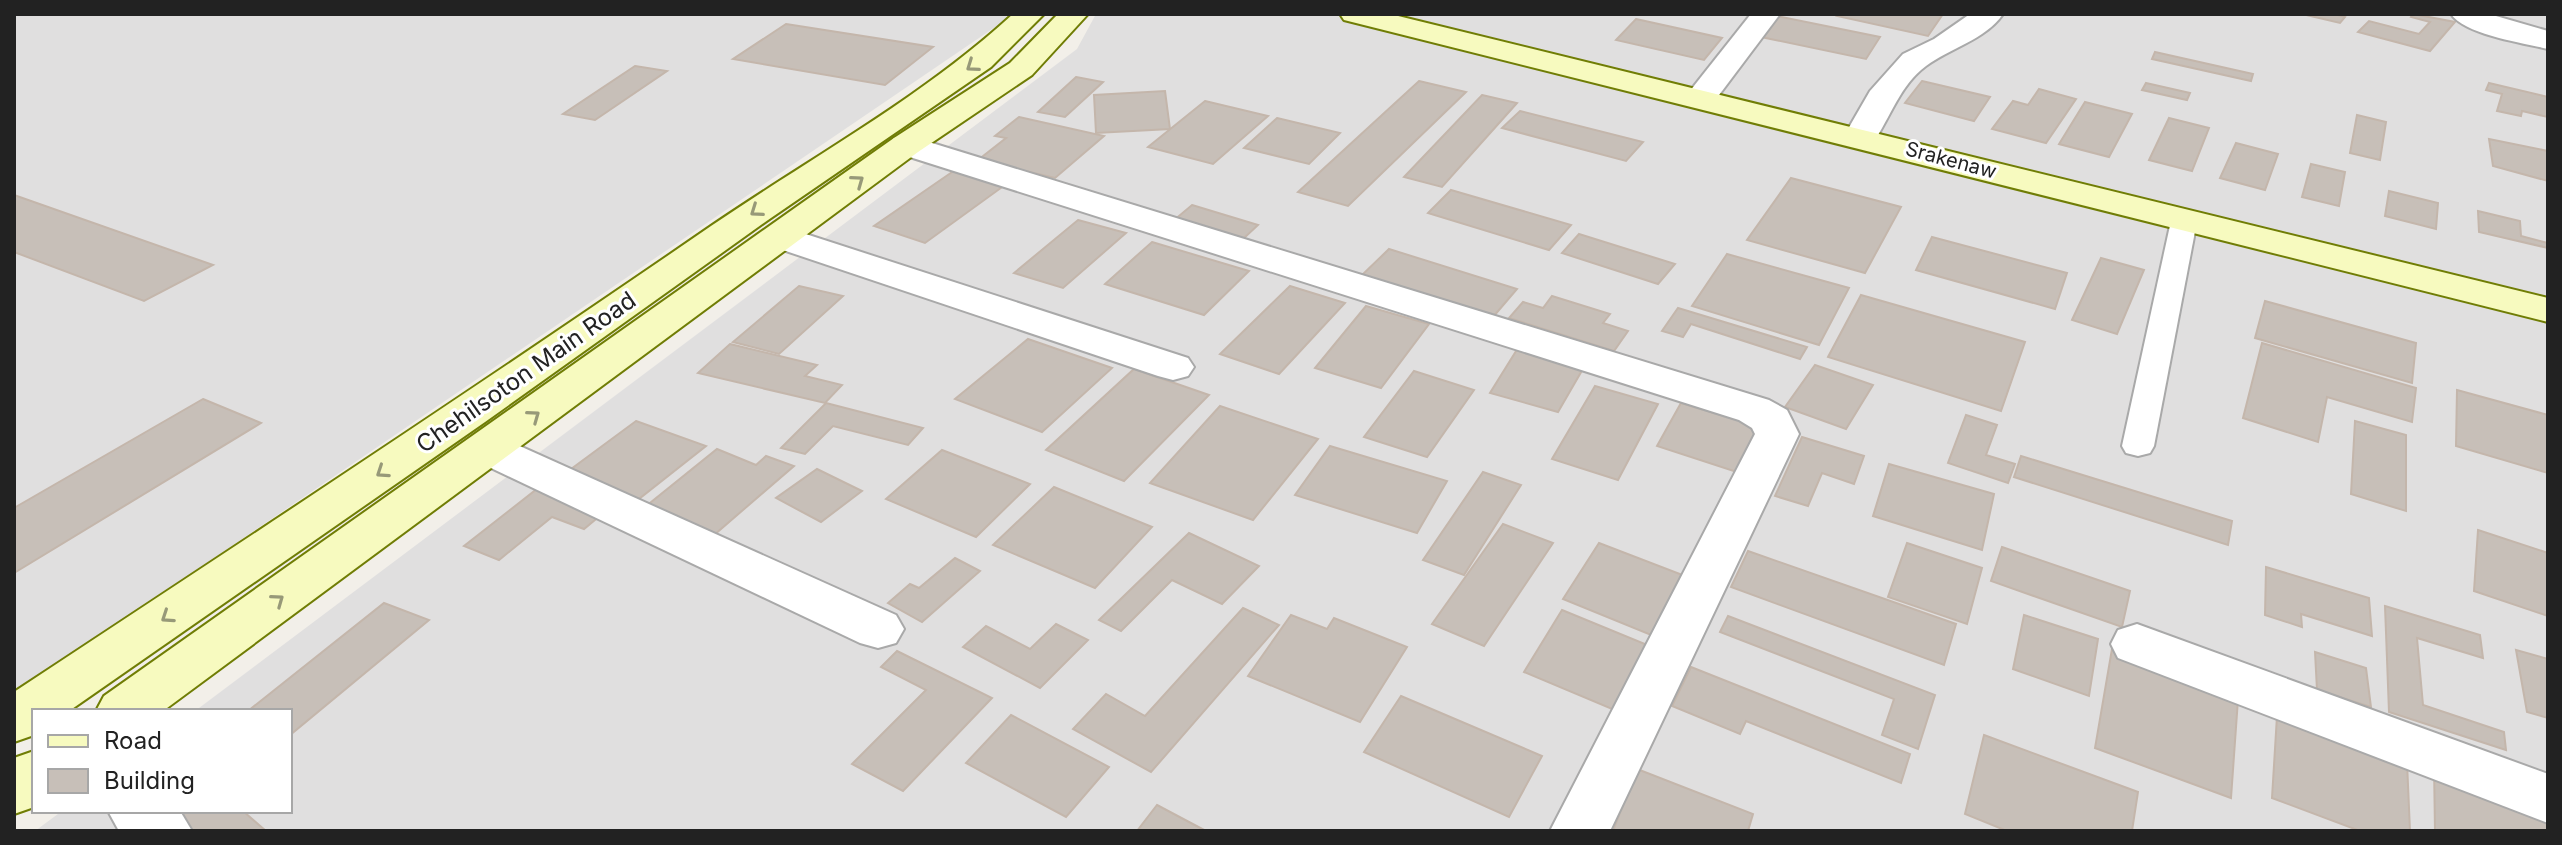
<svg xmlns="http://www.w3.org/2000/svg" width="2562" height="845" font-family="Inter,sans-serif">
<rect width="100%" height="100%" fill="#f2efe9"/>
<g fill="#e0dfdf">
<path d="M14,14H1008L1004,21L14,694Z"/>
<path d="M1096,14H2548V831H35L62,811H290V711H195L1077,49Z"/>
</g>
<g fill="#c7bfb8" stroke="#c4b6ab" stroke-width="2">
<path d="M1839,14H1943L1928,36L1837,16Z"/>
<path d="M2302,14H2335L2345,17L2340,23Z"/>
<path d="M2413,14L2455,22L2430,51L2358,32L2369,21L2419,34L2430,22L2411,17Z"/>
<path d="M1777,16L1880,37L1866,59L1761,37Z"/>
<path d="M1636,19L1722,38L1704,60L1616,40Z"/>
<path d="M786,24L933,47L885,85L733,59Z"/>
<path d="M2155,52L2253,74L2251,81L2152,59Z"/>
<path d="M635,66L667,71L595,120L563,114Z"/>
<path d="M1076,77L1103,82L1065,117L1038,112Z"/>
<path d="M1419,81L1466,92L1348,206L1298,192Z"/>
<path d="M1922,81L1990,97L1974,121L1905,103Z"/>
<path d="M2146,83L2190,93L2187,100L2142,90Z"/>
<path d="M2489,83L2548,97V117L2522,111L2521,116L2497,111L2502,94L2486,90Z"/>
<path d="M2039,89L2076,99L2046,143L1992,129L2013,101L2028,105Z"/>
<path d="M1165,91L1170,129L1096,133L1094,95Z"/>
<path d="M1482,95L1517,103L1442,187L1404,177Z"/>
<path d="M1205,101L1268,116L1213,164L1148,147Z"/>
<path d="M2085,102L2132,114L2109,157L2059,144Z"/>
<path d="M1520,111L1643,142L1626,161L1502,128Z"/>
<path d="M2357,115L2386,122L2380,160L2350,153Z"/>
<path d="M1019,117L1104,136L1055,178L978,160L1006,138L995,136Z"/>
<path d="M1277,118L1340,133L1309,164L1244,148Z"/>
<path d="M2169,118L2209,128L2192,171L2149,160Z"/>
<path d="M2489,139L2548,151V181L2493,166Z"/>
<path d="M2236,143L2278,154L2265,190L2220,178Z"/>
<path d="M2311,164L2345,172L2339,206L2302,197Z"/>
<path d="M955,170L1005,185L925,243L874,226Z"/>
<path d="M1791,178L1901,207L1865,273L1747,240Z"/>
<path d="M1451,190L1571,225L1549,250L1428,213Z"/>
<path d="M2389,191L2438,203L2436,229L2385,216Z"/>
<path d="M14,195L213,265L144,301L14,252Z"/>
<path d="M1192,205L1258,225L1241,241L1173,221Z"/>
<path d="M2478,211L2520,221L2521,236L2548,243V248L2479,232Z"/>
<path d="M1078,220L1126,233L1063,288L1014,273Z"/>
<path d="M1579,234L1675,264L1658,284L1562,253Z"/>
<path d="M1932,237L2067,273L2055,309L1916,270Z"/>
<path d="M1152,242L1249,271L1204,315L1105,284Z"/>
<path d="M1389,249L1517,289L1493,317L1362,275Z"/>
<path d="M1727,254L1849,288L1819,345L1692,306Z"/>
<path d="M2101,258L2144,270L2117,334L2072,320Z"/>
<path d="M799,286L843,296L779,354L733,342Z"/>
<path d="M1290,286L1345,303L1279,374L1220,354Z"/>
<path d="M1861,295L2025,342L2001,411L1828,357Z"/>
<path d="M1552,296L1610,314L1603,323L1628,331L1614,351L1509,318L1523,302L1543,308Z"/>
<path d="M2265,301L2416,343L2412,383L2255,338Z"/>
<path d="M1366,306L1429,324L1381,388L1315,368Z"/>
<path d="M1678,308L1807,347L1800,359L1691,324L1683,337L1662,331Z"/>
<path d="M1028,339L1112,368L1042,432L955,399Z"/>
<path d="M2262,343L2416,388L2412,422L2327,397L2318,442L2243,418Z"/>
<path d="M730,344L817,365L805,376L842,385L825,403L698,373Z"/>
<path d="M1518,348L1584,367L1558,412L1490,393Z"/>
<path d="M1815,365L1873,385L1846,429L1785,407Z"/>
<path d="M1134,369L1209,395L1124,481L1046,450Z"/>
<path d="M1414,371L1474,390L1427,457L1364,437Z"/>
<path d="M1595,386L1658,404L1618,480L1552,459Z"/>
<path d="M2457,390L2548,415V473L2456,446Z"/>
<path d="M203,399L261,423L14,573V508Z"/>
<path d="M826,403L923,428L908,445L833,426L805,454L781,448Z"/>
<path d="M1681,403L1764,428L1743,474L1657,446Z"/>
<path d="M1220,406L1318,439L1253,520L1150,483Z"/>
<path d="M1966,415L1997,425L1986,455L2015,464L2008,483L1948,463Z"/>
<path d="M636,421L706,446L635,502L563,475Z"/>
<path d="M2355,421L2406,435V511L2351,494Z"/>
<path d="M1802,437L1864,456L1854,484L1822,473L1808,506L1775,496Z"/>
<path d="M1330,446L1447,481L1417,533L1295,495Z"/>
<path d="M717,449L756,465L766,456L794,466L714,535L645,507Z"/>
<path d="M942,450L1030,484L976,537L886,499Z"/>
<path d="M2021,456L2232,521L2228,545L2014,477Z"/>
<path d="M1889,464L1994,494L1982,550L1873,516Z"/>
<path d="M817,469L862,491L821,522L776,498Z"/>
<path d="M1483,472L1521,485L1464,575L1423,560Z"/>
<path d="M542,485L608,509L584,529L552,517L499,560L464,546Z"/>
<path d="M1054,487L1152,527L1095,588L993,545Z"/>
<path d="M1503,524L1553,543L1484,646L1432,624Z"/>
<path d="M2478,530L2548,553V616L2474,591Z"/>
<path d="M1189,533L1259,566L1222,604L1172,580L1121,631L1099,620Z"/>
<path d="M1599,543L1693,579L1661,639L1563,599Z"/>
<path d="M1907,543L1982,568L1967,624L1888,597Z"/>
<path d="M2002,547L2130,591L2122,627L1991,581Z"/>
<path d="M1748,551L1956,624L1944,665L1731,587Z"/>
<path d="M955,558L980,571L922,622L888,603L910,584L919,588Z"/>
<path d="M2266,567L2369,598L2372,636L2301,614L2302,627L2265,615Z"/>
<path d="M384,603L429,620L290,735V711H248Z"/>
<path d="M2385,606L2480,635L2483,658L2417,638L2423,705L2504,732L2506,750L2389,712Z"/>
<path d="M1243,608L1279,625L1151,772L1073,729L1106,694L1145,716Z"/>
<path d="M1562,610L1657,649L1624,714L1524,672Z"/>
<path d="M1291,615L1327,629L1334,618L1407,647L1360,722L1248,676Z"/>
<path d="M2024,615L2098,639L2089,696L2013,669Z"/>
<path d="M1728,616L1935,695L1918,749L1882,735L1894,699L1720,632Z"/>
<path d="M1056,624L1088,640L1040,688L963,647L986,626L1030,649Z"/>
<path d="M2113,643L2239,685L2231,798L2095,748Z"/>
<path d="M2516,650L2548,659V718L2527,712Z"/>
<path d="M897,651L992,698L903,791L852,764L926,690L881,667Z"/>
<path d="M2315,652L2366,668L2371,707L2317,690Z"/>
<path d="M1691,667L1910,754L1901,783L1746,721L1740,734L1672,706Z"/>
<path d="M1401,696L1542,756L1509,817L1364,752Z"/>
<path d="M1011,715L1109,767L1066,817L966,763Z"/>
<path d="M2277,716L2407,762L2410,831H2360L2272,798Z"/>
<path d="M1984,735L2138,792L2132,831H2007L1965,814Z"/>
<path d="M2434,765L2548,806V831H2435Z"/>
<path d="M1637,769L1753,814L1748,831H1613Z"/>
<path d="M1157,805L1206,831H1137Z"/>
<path d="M169,811H243L266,831H192Z"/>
</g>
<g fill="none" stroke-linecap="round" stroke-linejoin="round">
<g stroke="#a9a9a9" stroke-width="4">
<path id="service" d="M2184,213L2193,215L2197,221L2154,446L2150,453L2138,456L2126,453L2122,446L2171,221L2175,215Z"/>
</g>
<g stroke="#a9a9a9" stroke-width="4">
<g id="minor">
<path d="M1751,14H1780L1713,103L1702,105L1691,103L1686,96Z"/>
<path d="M1970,14H2003C1985,40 1950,48 1926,66C1900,85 1890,118 1873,143L1861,146L1849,143L1844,136L1870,91L1903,54L1934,39Z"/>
<path d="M2451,14H2489L2548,31V49C2524,43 2465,35 2451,14Z"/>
<path d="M906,135L1769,400L1787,410L1799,434L1610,831H1550L1755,434L1752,428L1739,420L894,152L889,145L894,138Z"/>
<path d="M781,226L1188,358L1194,367L1188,376L1173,380L1158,376L768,245L763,237L768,229Z"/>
<path d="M488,435L504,439L896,615L904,629L896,643L878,648L860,643L472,459L465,449L472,439Z"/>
<path d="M2137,624L2548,774V823L2118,658L2111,644L2118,630Z"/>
<path d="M108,811H180L192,831H119Z"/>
</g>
</g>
<g stroke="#707d05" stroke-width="4">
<g id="secondary">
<path d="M1013,14H1044L991,67L768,220L485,422L69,711H34V735L14,742V692C248,538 480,385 711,226C812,157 923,97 1013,14Z"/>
<path d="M1058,14H1088L1032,75L918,152L163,711H96L104,696L894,138L1010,63Z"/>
<path d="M1340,14H1390L2548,298V322L1344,20Z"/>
<path d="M34,751V807L14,814V758Z"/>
</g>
</g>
<use href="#service" fill="#fff" fill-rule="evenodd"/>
<use href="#minor" fill="#fff" fill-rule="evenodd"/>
<use href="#secondary" fill="#f7fabf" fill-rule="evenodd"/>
</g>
<defs><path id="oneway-chevron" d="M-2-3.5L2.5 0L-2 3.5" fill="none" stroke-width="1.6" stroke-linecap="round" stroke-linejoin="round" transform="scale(2)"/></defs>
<g stroke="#979978">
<use href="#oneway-chevron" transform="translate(972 66) rotate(145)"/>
<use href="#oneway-chevron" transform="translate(858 181) rotate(-36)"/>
<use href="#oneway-chevron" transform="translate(756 211) rotate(145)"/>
<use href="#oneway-chevron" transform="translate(534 416) rotate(-36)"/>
<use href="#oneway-chevron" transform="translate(382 472) rotate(146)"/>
<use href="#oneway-chevron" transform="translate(278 600) rotate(-36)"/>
<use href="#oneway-chevron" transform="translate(167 617) rotate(146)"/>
</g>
<g text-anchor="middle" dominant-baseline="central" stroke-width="6" stroke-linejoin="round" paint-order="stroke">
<g font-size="20" fill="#222" stroke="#fff">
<text transform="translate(1951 160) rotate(15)">Srakenaw</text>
</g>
<g font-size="24" fill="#222" stroke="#fff">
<text transform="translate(526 372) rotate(-35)">Chehilsoton Main Road</text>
</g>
</g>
<rect width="2562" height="845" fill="none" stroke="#222222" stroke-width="32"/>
<rect x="32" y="709" width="260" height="104" fill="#ffffff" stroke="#a7a7a7" stroke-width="2"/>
<rect x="48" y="735" width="40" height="12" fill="#f7fabf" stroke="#a7a7a7" stroke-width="2"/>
<text x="104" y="749" font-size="24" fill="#222222">Road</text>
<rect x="48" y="769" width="40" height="24" fill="#c7bfb8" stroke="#a7a7a7" stroke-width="2"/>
<text x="104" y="789" font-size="24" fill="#222222">Building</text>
</svg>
